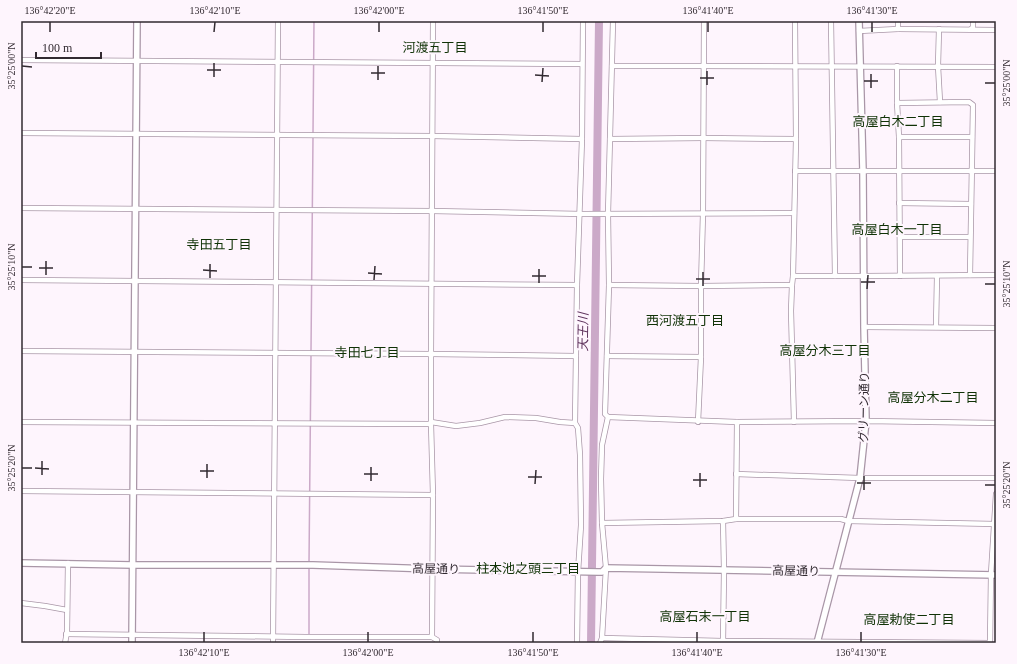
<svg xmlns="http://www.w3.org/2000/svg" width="1017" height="664" font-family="'Times New Roman','Noto Sans JP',serif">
<rect width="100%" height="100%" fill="#fef5fd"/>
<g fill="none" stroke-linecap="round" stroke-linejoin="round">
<g stroke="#cba9c8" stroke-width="1.5">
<path d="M313,133L314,21"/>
<path d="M311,351L313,137"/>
<path d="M309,563L311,355"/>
<path d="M309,635V567"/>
</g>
<path stroke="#cba9c8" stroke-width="8" d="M591,643L599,21"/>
<g stroke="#a996a7" stroke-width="6">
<g id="minor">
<path d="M831,21L835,276"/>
<path d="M898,21V29L996,30"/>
<path d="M939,29L938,66L940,102"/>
<path d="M971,29L973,27V21"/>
<path d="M859,31L898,29"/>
<path d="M21,60L582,64"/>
<path d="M612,66H703L996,67"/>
<path d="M897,66V103L899,137L900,276"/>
<path d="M897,103L969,102L973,105L970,275"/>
<path d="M21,133L432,136L582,139"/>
<path d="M899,137H972"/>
<path d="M610,139L703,138L796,139"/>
<path d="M795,171H996"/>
<path d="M899,203L971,204"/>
<path d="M21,208L432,211L583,214L794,213"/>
<path d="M900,237H970"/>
<path d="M793,276H864L996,275"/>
<path d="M21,280L577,285"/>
<path d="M609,285L701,286L792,285"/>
<path d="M864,327L996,328"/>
<path d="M936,327L937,276"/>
<path d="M21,351L431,354L576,356"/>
<path d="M607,356L701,357"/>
<path d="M608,417L737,422L866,421L996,423"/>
<path d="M21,422L431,424"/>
<path d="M431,422L456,426L480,423L505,417L536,418L560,422L575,423"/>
<path d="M698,422L701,357V286L703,213L704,21"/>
<path d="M794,422L791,311L792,285L793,276L796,139L795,21"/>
<path d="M736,474L860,478H996"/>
<path d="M21,491L433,495"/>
<path d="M736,519L737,422"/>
<path d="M602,523L723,521L736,519H841L848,521L996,524"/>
<path d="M21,603L45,606L67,610"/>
<path d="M66,634L306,637H432L437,640V643"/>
<path d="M432,637L433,495L431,424V354L433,21"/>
<path d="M602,638L723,641L990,643"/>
<path d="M65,643L67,632L68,563"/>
<path d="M273,643L278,21"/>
<path d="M577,643L578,572L581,525L580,455L578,428L575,423L577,285L582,139L583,21"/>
<path d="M600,643L602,638L606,568L602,523L601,479L602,445L608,417L605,414L609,285L608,214L613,21"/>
<path d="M723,643L724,570L723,521"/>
<path d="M990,643L991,574L996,494"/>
</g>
</g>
<g stroke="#a996a7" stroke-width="8">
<g id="tertiary">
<path d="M21,563L133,565H313L433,569L598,572H602L606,568L996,575"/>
<path d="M132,643L137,21"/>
<path d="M817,643L860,478L866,421L864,327L863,171L859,21"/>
</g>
</g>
<use href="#minor" stroke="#fff" stroke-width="4.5"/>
<use href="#tertiary" stroke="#fff" stroke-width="5.5"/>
</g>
<path fill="none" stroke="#322a31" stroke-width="1.5" d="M50,32V22M214,32L215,22M379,32V22M543,32V22M708,32V22M872,32V22M22,66L32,67M207,70H221M371,73H385M535,75L549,76M214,77V63M700,78H714M378,80V66M864,81H878M542,82L543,68M985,83H995M707,85V71M871,88V74M22,267H32M39,268H53M203,270L217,271M368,273L382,274M46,275V261M532,276H546M210,278V264M696,279H710M374,280L375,266M861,282H875M539,283V269M985,284H995M703,286V272M867,289L868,275M22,468H32M35,468L49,469M200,471H214M364,474H378M42,475V461M528,477H542M207,478V464M693,480H707M371,481V467M857,483H871M535,484L536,470M985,485H995M700,487V473M864,490V476M204,642V632M368,642V632M533,642V632M697,642V632M861,642V632"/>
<g text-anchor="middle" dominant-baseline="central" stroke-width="4" stroke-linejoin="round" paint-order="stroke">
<g font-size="12" fill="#322a31" stroke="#fef5fd">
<text transform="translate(864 407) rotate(-89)">グリーン通り</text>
<text transform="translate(436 569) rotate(1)">高屋通り</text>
<text transform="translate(796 571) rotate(1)">高屋通り</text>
</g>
<g font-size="13" fill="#103206" stroke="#fef5fd">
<text x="435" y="47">河渡五丁目</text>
<text x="898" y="121">高屋白木二丁目</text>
<text x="897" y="229">高屋白木一丁目</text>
<text x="219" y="244">寺田五丁目</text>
<text x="685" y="320">西河渡五丁目</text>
<text x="825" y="350">高屋分木三丁目</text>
<text x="367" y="352">寺田七丁目</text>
<text x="933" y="397">高屋分木二丁目</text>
<text x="528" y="568">柱本池之頭三丁目</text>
<text x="705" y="616">高屋石末一丁目</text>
<text x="909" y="619">高屋勅使二丁目</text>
</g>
<g font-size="13" font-style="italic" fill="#5d315b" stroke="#fef5fd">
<text transform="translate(583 332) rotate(-89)">天王川</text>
</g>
</g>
<rect width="1017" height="664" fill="none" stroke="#fef5fd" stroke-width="44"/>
<path d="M36 52v6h65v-6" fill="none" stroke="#322a31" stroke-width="2"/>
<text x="42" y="52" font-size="12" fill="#322a31" stroke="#fef5fd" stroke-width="3" paint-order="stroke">100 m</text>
<rect x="22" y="22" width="973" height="620" fill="none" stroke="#322a31" stroke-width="1.5"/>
<g font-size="10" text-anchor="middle" fill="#322a31">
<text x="50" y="14">136°42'20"E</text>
<text x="215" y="14">136°42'10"E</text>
<text x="379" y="14">136°42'00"E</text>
<text x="543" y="14">136°41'50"E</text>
<text x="708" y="14">136°41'40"E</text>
<text x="872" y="14">136°41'30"E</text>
<text transform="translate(11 66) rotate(-90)" y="4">35°25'00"N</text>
<text transform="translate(1006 83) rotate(-90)" y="4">35°25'00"N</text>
<text transform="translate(11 267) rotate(-90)" y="4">35°25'10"N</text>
<text transform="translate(1006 284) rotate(-90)" y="4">35°25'10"N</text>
<text transform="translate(11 468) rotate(-90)" y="4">35°25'20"N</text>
<text transform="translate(1006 485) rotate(-90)" y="4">35°25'20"N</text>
<text x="204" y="656">136°42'10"E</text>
<text x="368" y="656">136°42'00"E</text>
<text x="533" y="656">136°41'50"E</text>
<text x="697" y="656">136°41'40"E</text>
<text x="861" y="656">136°41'30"E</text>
</g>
</svg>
